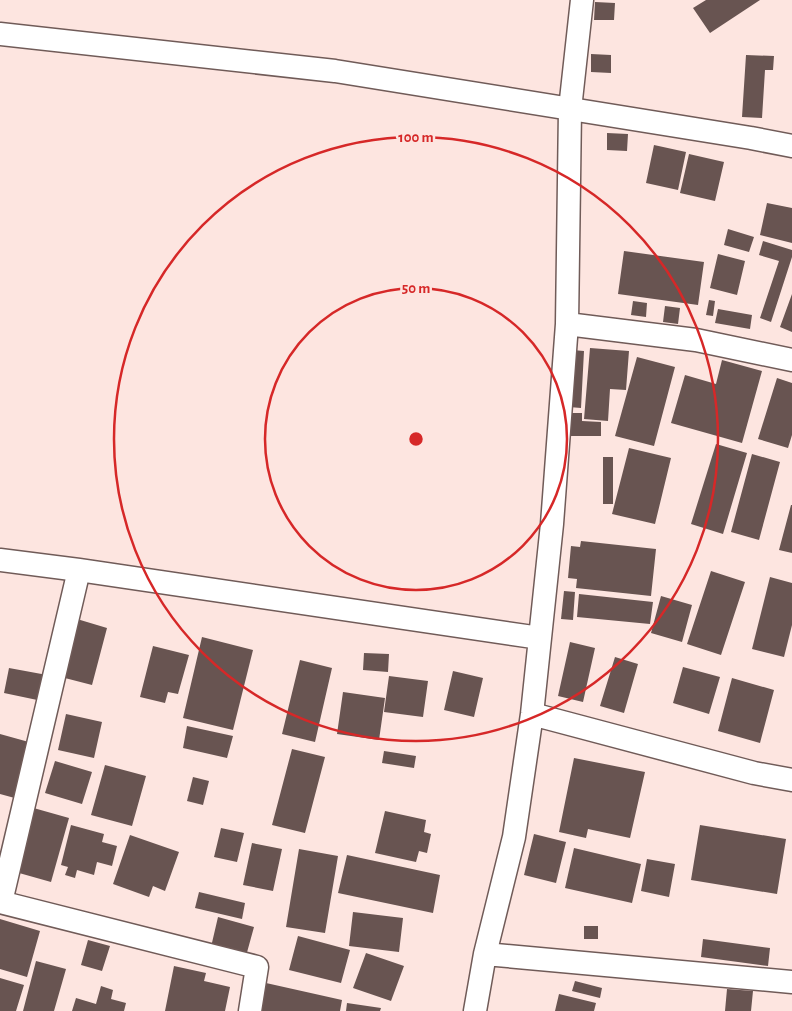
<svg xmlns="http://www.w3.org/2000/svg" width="792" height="1011" viewBox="0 0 792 1011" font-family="'Alegreya Sans',sans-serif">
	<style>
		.building { fill: #685451 }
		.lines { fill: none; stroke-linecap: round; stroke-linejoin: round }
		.minor-casing { stroke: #705b58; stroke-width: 25 }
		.minor { stroke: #fff; stroke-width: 22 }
		.ring { fill: none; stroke: #d62828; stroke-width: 2.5 }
		.centre { fill: #d62828; stroke: #fde5e0; stroke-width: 2.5 }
		.ring-label { font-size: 15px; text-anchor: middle; font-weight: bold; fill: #d62828; stroke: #fde5e0; stroke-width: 5; stroke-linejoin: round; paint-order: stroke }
	</style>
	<rect width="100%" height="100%" fill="#fde5e0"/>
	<path class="building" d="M706,0H760L710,33L693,8Z
		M595,2L615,3L614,20H594Z
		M591,54L611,55V73L591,72Z
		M746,55L774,56L773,70H765L762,118L742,117Z
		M607,133L628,134L627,151L607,150Z
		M654,145L686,152L678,190L646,183Z
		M689,154L724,162L715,201L680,193Z
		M767,203L792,208V243L760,235Z
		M728,229L754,237L749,252L724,245Z
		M763,241L792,250V257L771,322L760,318L779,261L759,255Z
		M624,251L704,262L698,305L618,294Z
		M718,254L745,261L737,295L710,288Z
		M792,294V332L780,327Z
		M709,300L715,301L713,316L706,315Z
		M633,301L647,303L646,317L631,315Z
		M665,306L680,308L678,324L663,322Z
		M718,309L752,315L750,329L715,323Z
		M590,348L629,351L626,390L610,389L608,421L584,419Z
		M572,350L584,351L581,408L569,407Z
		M637,357L675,367L654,446L615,436Z
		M722,360L762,371L742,443L671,423L685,375L716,384Z
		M777,378L792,383V435L788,448L758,439Z
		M567,413H582V421L601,422V436H567Z
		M716,444L747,453L723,534L691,524Z
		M629,448L671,458L655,524L612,514Z
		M752,454L780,462L759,540L731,532Z
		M603,457H613V504H603Z
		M791,505H792V553L779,550Z
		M581,541L656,549L651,596L576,588L577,579L568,578L571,546L580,547Z
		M711,571L745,582L721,655L687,644Z
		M770,577L792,583V625L784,657L752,649Z
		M564,591L575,592L573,620L561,619Z
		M579,594L653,602L650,624L577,617Z
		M661,596L692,605L682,642L651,633Z
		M77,619L107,628L92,685L61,677Z
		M202,637L253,650L233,730L183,718Z
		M570,642L595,648L583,702L558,696Z
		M153,646L189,655L178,694L168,692L165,703L140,697Z
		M364,653L389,654L388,672L363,670Z
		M615,657L638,664L624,713L600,706Z
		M300,660L332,668L315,742L282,734Z
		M683,667L720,677L709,714L673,703Z
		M9,668L47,675L42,701L4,693Z
		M453,671L483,678L474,717L444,710Z
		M389,676L428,681L423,717L384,712Z
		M732,678L774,690L760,743L718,731Z
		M343,692L385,698L379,740L337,734Z
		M66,714L102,722L94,758L58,750Z
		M187,726L233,736L227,758L183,748Z
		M0,734L36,744L22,800L0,794Z
		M292,749L325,757L305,833L272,825Z
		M384,751L416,756L414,768L382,763Z
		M574,758L645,772L630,838L588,829L586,838L559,832Z
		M55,761L92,772L82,804L45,793Z
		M105,765L146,776L132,826L91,815Z
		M193,777L209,781L203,805L187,801Z
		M30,807L69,818L51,882L12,871Z
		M385,811L426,820L424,832L431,834L427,853L419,851L416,862L375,853Z
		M71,825L104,834L102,842L117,846L112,866L97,862L94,875L77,870L75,878L65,875L68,867L61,865Z
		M700,825L786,839L777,894L691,880Z
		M221,828L244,833L237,862L214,857Z
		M534,834L566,842L556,883L524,875Z
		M130,835L179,852L165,891L153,886L149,897L113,884Z
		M252,843L282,849L273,891L243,885Z
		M574,848L641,864L632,903L565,888Z
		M299,849L338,856L325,933L286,927Z
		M347,855L440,875L433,913L338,893Z
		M647,859L675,864L669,897L641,891Z
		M199,892L245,903L242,919L195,908Z
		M353,912L403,918L399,952L349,946Z
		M218,917L254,927L246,956L211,947Z
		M0,919L40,931L27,977L0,969Z
		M584,926H598V939H584Z
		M298,936L350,950L341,983L289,970Z
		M703,939L770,948L768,966L701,957Z
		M88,940L110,946L102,971L81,965Z
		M366,953L404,966L391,1001L353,988Z
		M36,961L66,969L54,1011H23Z
		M174,966L206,973L204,981L230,987L225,1011H165Z
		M0,978L24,985L16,1011H0Z
		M575,981L602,988L600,998L572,991Z
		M266,983L342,1000L340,1011H261Z
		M101,986L113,990L111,999L126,1003L124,1011H72L76,998L96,1004Z
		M727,989L753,991L751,1011H725Z
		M559,994L596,1003L594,1011H555Z
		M347,1003L381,1008L380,1011H346Z"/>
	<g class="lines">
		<defs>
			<path id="minor" d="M0,34L335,71L751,138L792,146
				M567,324L696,340L792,360
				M0,560L79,570L540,638
				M532,714L754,773L792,780
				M0,902L257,967L250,1011
				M1,902L79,570
				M485,954L792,982
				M475,1011L485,954L514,837L532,714L552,524L567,324L570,109L582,0"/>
		</defs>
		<use href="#minor" class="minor-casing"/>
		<use href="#minor" class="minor"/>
	</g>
	<g class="ring">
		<circle cx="416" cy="439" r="151"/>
		<circle cx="416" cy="439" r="302"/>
	</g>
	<circle cx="416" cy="439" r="8" class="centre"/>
	<g class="ring-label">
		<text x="416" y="142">100 m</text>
		<text x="416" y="293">50 m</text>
	</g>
</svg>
